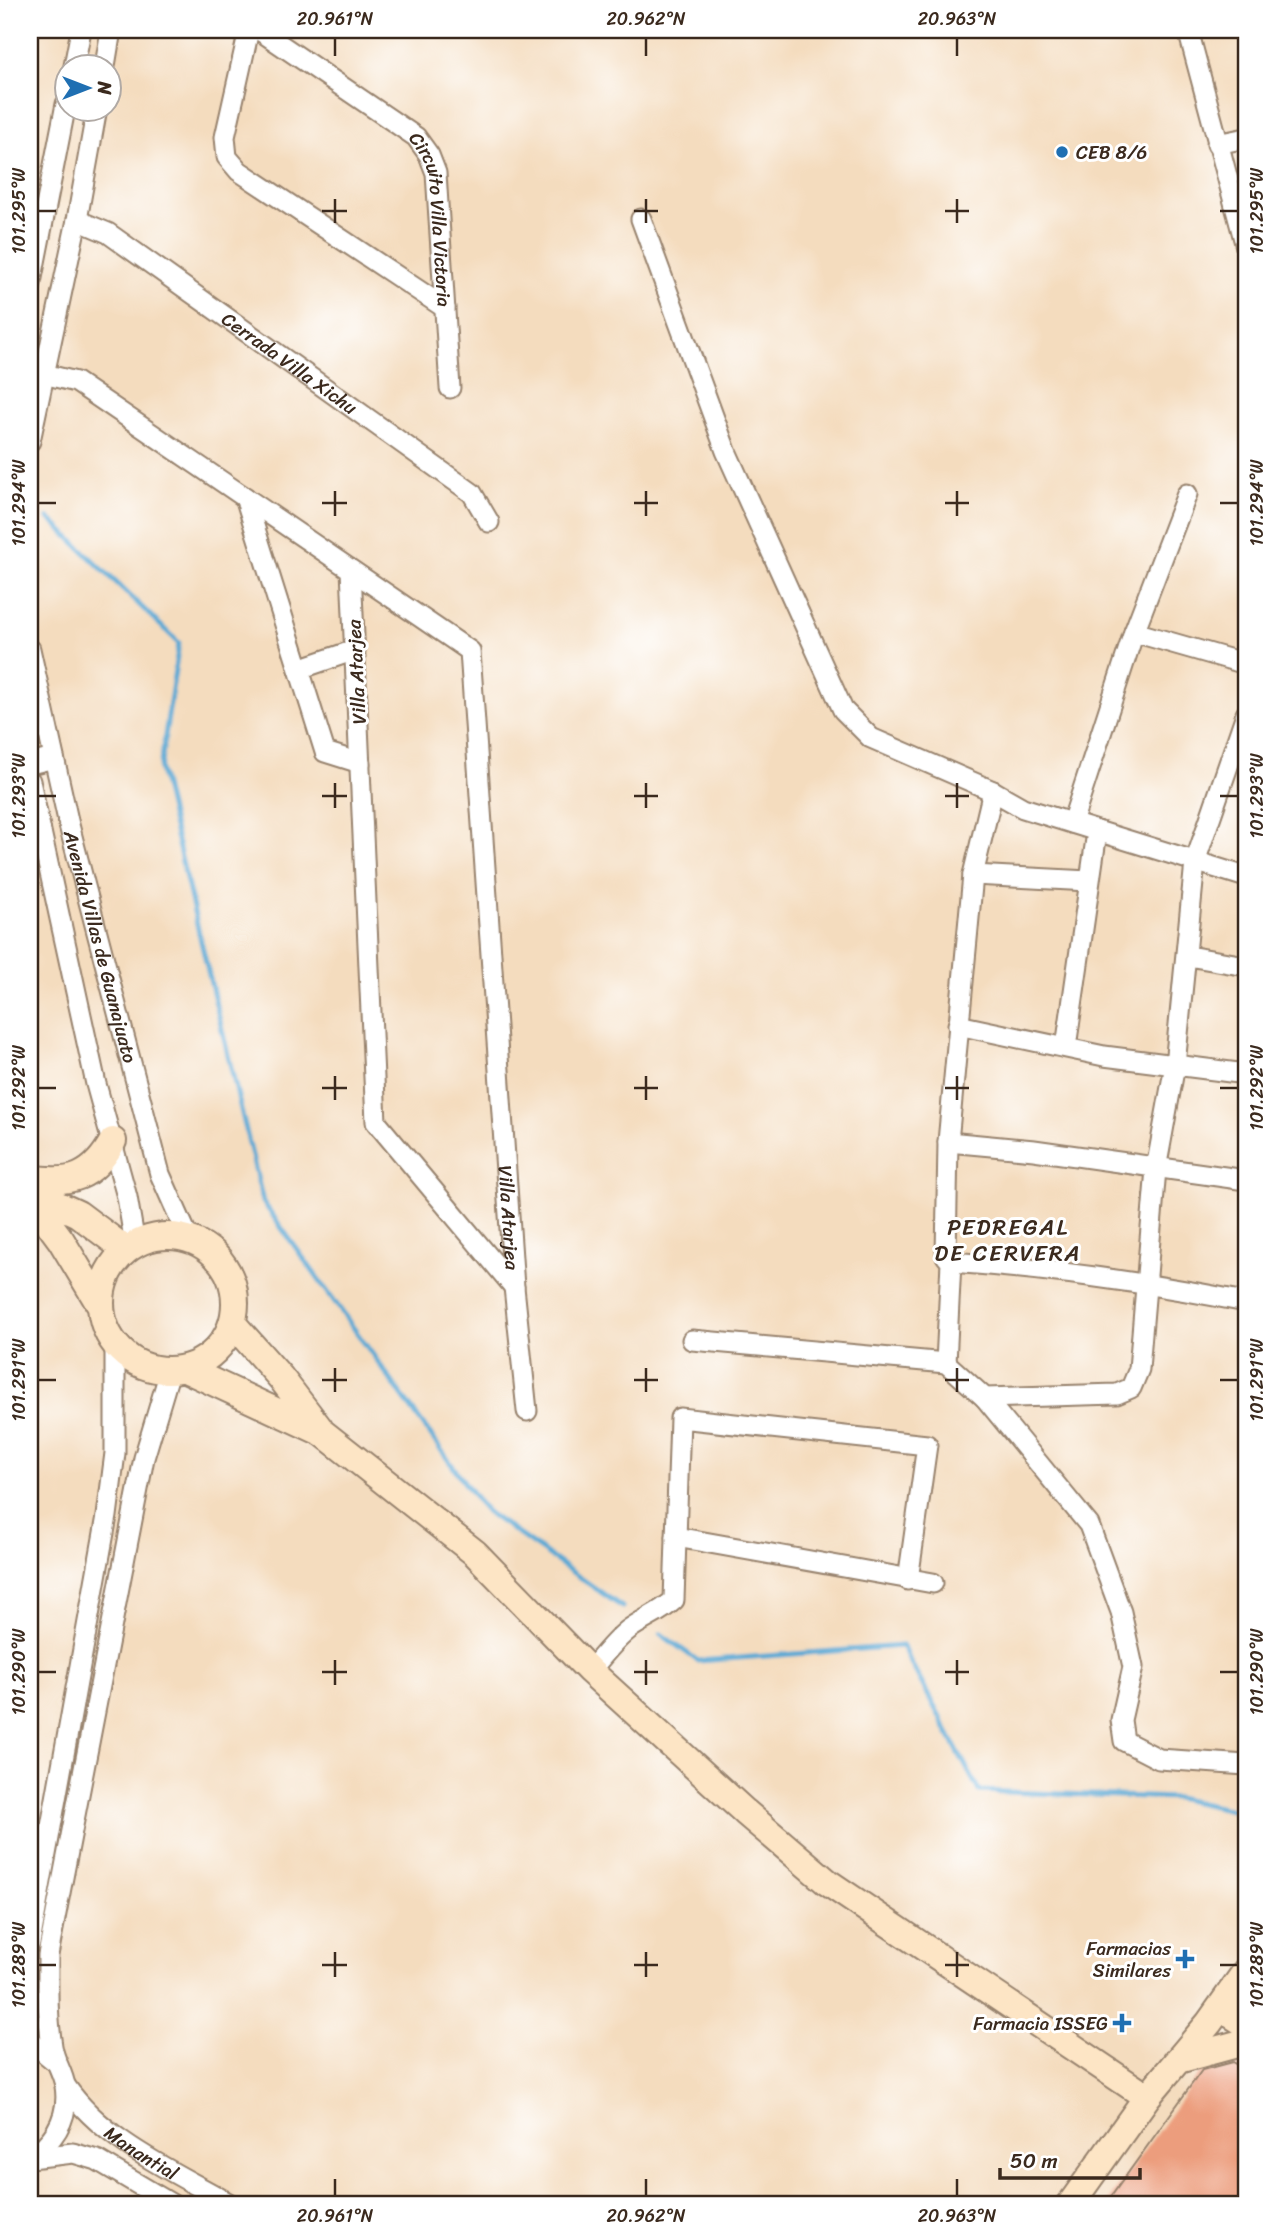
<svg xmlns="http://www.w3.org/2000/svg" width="1276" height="2235" viewBox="0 0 1276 2235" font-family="Sriracha,sans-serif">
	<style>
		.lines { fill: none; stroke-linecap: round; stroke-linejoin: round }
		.stream { stroke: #5ba9d4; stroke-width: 5 }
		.building { fill: #ec9d7d }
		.street-casing { stroke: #98836e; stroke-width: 23 }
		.secondary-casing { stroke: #98836e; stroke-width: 30 }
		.street { stroke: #fff; stroke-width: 19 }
		.secondary { stroke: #fde5c5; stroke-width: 26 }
		.ticks { fill: none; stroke: #3b2a1e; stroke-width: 2.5 }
		.poi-dot { fill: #1f6fb2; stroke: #fff; stroke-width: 2.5 }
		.labels { text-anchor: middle; stroke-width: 6; stroke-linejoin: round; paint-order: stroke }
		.poi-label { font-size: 19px; fill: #3b2a1e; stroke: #fff; text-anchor: end }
		.street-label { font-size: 19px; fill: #3b2a1e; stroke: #fff }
		.quarter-label { font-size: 23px; letter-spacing: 2px; fill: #3b2a1e; stroke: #fff }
		.neatline { fill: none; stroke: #3b2a1e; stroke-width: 2.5 }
		.ticks-label { font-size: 18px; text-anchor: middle; fill: #3b2a1e }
	</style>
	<rect width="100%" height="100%" fill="#fff"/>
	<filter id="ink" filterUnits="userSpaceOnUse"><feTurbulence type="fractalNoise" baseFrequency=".0143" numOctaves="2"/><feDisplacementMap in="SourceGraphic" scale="14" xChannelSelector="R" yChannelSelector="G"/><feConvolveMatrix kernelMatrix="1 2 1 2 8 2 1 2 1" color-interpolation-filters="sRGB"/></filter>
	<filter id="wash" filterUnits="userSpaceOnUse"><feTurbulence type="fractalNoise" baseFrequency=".00686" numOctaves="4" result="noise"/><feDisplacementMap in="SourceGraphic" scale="28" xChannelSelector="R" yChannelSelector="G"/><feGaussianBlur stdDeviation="1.57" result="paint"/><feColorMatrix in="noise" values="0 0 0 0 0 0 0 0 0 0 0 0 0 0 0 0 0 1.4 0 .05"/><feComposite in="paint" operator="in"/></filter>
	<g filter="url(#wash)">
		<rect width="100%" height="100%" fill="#f4dcbe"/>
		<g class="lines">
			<path class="stream" d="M49,518L179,643L160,769L263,1202L485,1511L622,1607
				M661,1634L698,1661L902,1646L979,1791L1176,1798L1246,1813"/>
		</g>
		<g id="blocks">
			<path class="building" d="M1232,2062L1246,2070V2205H1105L1202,2070Z"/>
		</g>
	</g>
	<g filter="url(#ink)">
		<use href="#blocks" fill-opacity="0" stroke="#98836e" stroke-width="2"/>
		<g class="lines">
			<defs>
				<g id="street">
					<path d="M249,30L225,137L227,157L239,171L445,308"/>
					<path id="s1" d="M259,30L416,137L429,155L436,173L450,388"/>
					<path d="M1188,30L1246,247"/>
					<path d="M74,66L81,30"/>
					<path d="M105,66L111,30"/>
					<path d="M1217,144L1246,138"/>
					<path d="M641,219L726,451L843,710L871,738L993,791L1023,808L1246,877"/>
					<path id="s2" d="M77,220L108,233L472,493L489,522"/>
					<path d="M30,288L66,104"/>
					<path id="s3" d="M44,374L76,382L470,651L514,1287L376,1122L351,570"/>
					<path d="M30,441L77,220L97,108"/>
					<path d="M245,497L325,752L360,763"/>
					<path d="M1134,632L1187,494"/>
					<path id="s4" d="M30,649L69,825L160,1174L189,1239"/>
					<path d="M299,669L355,650"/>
					<path d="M30,764L54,758"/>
					<path d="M30,781L96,1084L127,1197L135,1244"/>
					<path d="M1072,823L1134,632L1246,664"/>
					<path d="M973,875L1089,881"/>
					<path d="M1188,956L1246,966"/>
					<path d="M958,1025L1104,1056L1246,1074"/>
					<path d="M1066,1047L1097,832"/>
					<path d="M948,1142L1034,1150L1246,1180"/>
					<path d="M951,1262C1051,1269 1148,1283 1246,1302"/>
					<path d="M514,1287L527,1411"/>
					<path d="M692,1340L946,1363L985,1398L1117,1394L1131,1388L1139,1369L1156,1169L1175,1065L1195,862L1246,714"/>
					<path d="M946,1363L951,1262L946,1256L948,1142L973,875L993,791"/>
					<path d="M985,1398L1089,1525L1121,1612L1133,1667L1121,1720L1124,1741L1159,1759L1246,1765"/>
					<path d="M676,1537L933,1583"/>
					<path d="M590,1671C602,1657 613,1642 628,1630C643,1619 660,1613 674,1600L680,1418L927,1445L908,1580"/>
					<path d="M30,1943L107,1516L115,1453V1345"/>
					<path d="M30,2041L53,2060"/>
					<path id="s5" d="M65,2085C104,2142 173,2171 232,2205"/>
					<path d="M30,2158C54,2141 70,2118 65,2086C63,2072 54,2061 52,2046C47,2015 48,1986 48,1955L144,1458L170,1371"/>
					<path d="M31,2158L73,2153L97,2160L173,2205"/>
				</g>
				<path id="secondary" d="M30,1178C70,1185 93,1178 113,1141
					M30,1192L78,1214L126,1250
					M30,1198L61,1240L100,1305
					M101 1303a67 67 0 1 1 134 0a67 67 0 1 1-134 0Z
					M233,1324L281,1378L320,1429
					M185,1369L323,1433L475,1553L590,1671L745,1812L827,1882L1147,2097
					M1221,2008L1246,2024
					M1178,2060L1241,2043
					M1070,2205L1147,2097L1209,2023L1246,1971"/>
			</defs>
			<use href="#street" class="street-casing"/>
			<use href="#secondary" class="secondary-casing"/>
			<use href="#street" class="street"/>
			<use href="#secondary" class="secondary"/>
		</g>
	</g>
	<path class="ticks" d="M335,38V56M646,38V56M957,38V56M335,199V223M646,199V223M957,199V223M38,211H56M322,211H347M634,211H658M945,211H969M1220,211H1238M335,491V516M646,491V516M957,491V516M38,503H56M322,503H347M634,503H658M945,503H969M1220,503H1238M335,783V808M646,783V808M957,783V808M38,796H56M322,796H347M634,796H658M945,796H969M1220,796H1238M335,1076V1100M646,1076V1100M957,1076V1100M38,1088H56M322,1088H347M634,1088H658M945,1088H969M1220,1088H1238M335,1368V1392M646,1368V1392M957,1368V1392M38,1380H56M322,1380H347M634,1380H658M945,1380H969M1220,1380H1238M335,1660V1685M646,1660V1685M957,1660V1685M38,1672H56M322,1672H347M634,1672H658M945,1672H969M1220,1672H1238M335,1952V1977M646,1952V1977M957,1952V1977M38,1965H56M322,1965H347M634,1965H658M945,1965H969M1220,1965H1238M335,2179V2196M646,2179V2196M957,2179V2196"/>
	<g class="poi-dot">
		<circle cx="1062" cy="152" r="7"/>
		<path d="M1181.5 1948.5h7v7h7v7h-7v7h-7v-7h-7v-7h7z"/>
		<path d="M1118.5 2012.5h7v7h7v7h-7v7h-7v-7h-7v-7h7z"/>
	</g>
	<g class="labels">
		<g class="poi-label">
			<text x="1076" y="159" text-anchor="start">CEB 8/6</text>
			<text x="1171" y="1955">Farmacias<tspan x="1171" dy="22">Similares</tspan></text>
			<text x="1108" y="2030">Farmacia ISSEG</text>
		</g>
		<g class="street-label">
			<text dy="7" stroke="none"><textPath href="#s1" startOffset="276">Circuito Villa Victoria</textPath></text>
			<text dy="7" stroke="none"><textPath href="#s2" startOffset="257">Cerrada Villa Xichu</textPath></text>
			<text transform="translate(356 672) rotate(-93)" y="7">Villa Atarjea</text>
			<text dy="7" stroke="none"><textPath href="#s4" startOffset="306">Avenida Villas de Guanajuato</textPath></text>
			<text dy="7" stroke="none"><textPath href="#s3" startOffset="1078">Villa Atarjea</textPath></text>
			<text dy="7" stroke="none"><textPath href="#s5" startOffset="103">Manantial</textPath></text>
		</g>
		<g class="quarter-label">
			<text x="1008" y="1235">PEDREGAL<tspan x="1008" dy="26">DE CERVERA</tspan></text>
		</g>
	</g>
	<rect width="1276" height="2235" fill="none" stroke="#fff" stroke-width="77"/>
	<g transform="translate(88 88) rotate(90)"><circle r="33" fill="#ffffff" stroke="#b1aaa5" stroke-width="2"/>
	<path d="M0-5L12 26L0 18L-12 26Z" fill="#1f6fb2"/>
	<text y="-10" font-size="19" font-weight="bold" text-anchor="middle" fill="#3b2a1e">N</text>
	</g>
	<path d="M1000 2168v10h140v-10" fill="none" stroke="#3b2a1e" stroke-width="3.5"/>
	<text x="1010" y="2168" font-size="21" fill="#3b2a1e" stroke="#ffffff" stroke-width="5" paint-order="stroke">50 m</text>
	<rect x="38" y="38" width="1200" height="2158" class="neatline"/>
	<g class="ticks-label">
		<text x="335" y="25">20.961°N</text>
		<text x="646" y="25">20.962°N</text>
		<text x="957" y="25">20.963°N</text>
		<text transform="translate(19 211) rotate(-90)" y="6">101.295°W</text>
		<text transform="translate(1257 211) rotate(-90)" y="6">101.295°W</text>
		<text transform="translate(19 503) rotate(-90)" y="6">101.294°W</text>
		<text transform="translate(1257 503) rotate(-90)" y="6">101.294°W</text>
		<text transform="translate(19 796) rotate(-90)" y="6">101.293°W</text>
		<text transform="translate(1257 796) rotate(-90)" y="6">101.293°W</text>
		<text transform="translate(1257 1088) rotate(-90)" y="6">101.292°W</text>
		<text transform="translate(19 1088) rotate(-90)" y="6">101.292°W</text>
		<text transform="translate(1257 1380) rotate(-90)" y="6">101.291°W</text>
		<text transform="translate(19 1380) rotate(-90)" y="6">101.291°W</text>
		<text transform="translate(1257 1672) rotate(-90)" y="6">101.290°W</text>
		<text transform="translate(19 1672) rotate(-90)" y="6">101.290°W</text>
		<text transform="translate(1257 1965) rotate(-90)" y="6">101.289°W</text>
		<text transform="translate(19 1965) rotate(-90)" y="6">101.289°W</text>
		<text x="335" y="2222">20.961°N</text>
		<text x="646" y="2222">20.962°N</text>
		<text x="957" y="2222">20.963°N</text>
	</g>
</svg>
